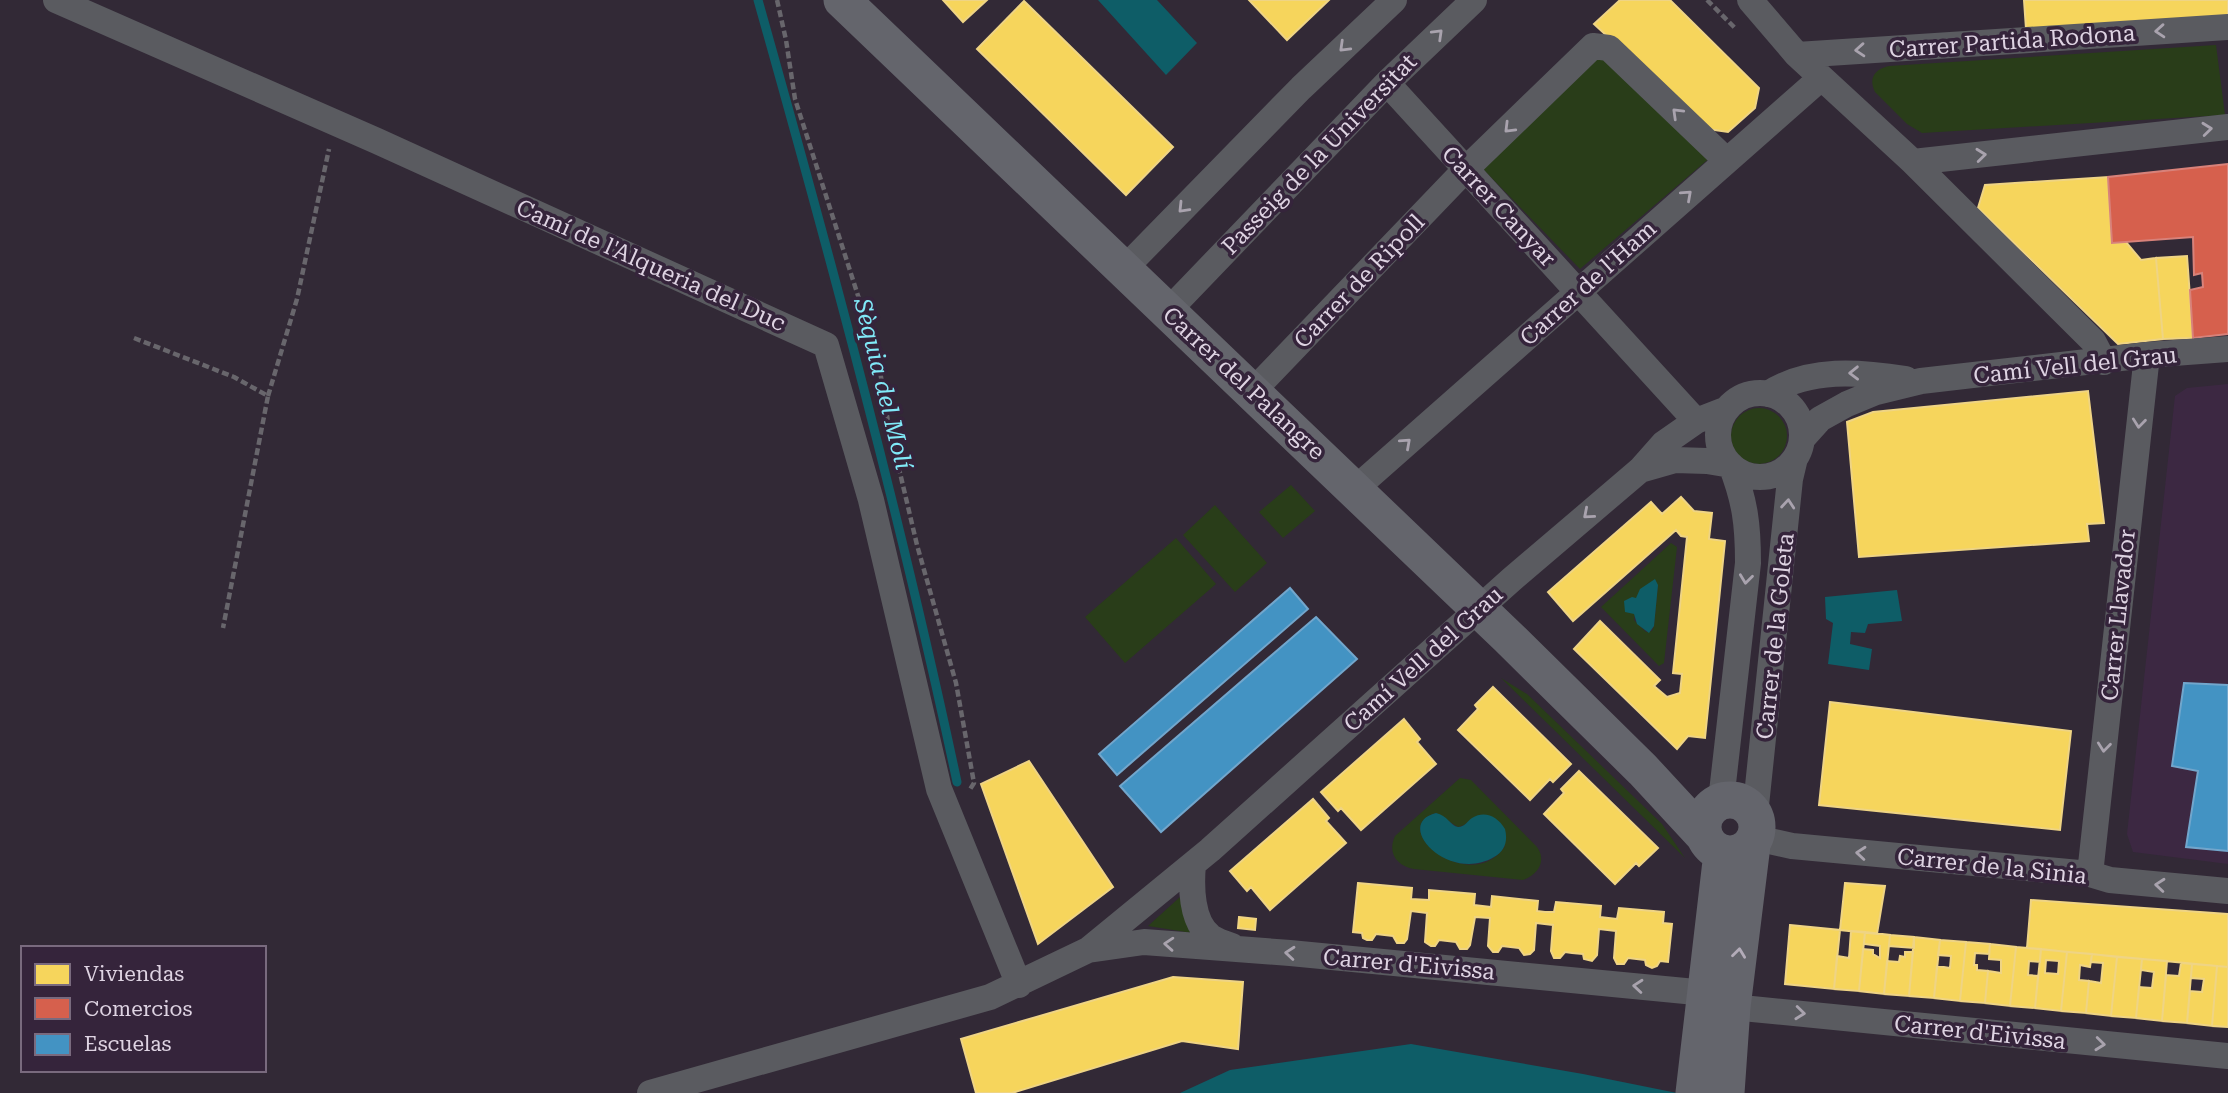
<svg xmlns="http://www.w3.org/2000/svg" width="2228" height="1093" viewBox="0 0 2228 1093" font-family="'Roboto Serif',serif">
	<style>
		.built { fill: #3c2842 }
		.green { fill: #293d19; fill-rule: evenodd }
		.water { fill: #0e5d67 }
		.homes { fill: #f6d55c; stroke: #efd484; stroke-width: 2; fill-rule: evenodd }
		.shops { fill: #d6604d; stroke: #d8827a; stroke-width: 2 }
		.schools { fill: #4393c3; stroke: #72a6cc; stroke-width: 2 }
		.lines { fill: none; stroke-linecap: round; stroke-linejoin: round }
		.stream { stroke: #0e5d67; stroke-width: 9 }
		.path { stroke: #68666c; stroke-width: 4.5; stroke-dasharray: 7 3.5; stroke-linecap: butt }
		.street { stroke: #5a5b60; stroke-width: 26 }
		.secondary { stroke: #64656c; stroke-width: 37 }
		.oneway { stroke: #a9a3ae }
		.oneway2 { stroke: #b3acb9 }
		.labels { text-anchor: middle; stroke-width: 7; stroke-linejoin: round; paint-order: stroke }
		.street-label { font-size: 23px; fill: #ded3e2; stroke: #35243b }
		.water-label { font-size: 24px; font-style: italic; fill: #80e9f8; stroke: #35243b }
	</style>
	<rect width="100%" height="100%" fill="#322936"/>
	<path class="built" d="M2228,384V864L2133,852L2127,834L2175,396L2187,388Z"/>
	<path class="green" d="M2216,45L2225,115L1922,133L1907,124L1875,92C1868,78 1875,69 1889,66Z
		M1609,56L1712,156L1580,269L1482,168L1592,60Z
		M1731 436a28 28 0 1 1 56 0a28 28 0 1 1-56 0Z
		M1291,485L1315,511L1283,538L1259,512Z
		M1215,505L1267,563L1235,592L1183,535Z
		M1176,538L1216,584L1125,663L1085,617Z
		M1671,543L1677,547L1664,663L1659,666L1601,607ZM1658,585L1654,626L1652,631L1646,632L1634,620L1637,598Z
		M1501,678L1527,694L1662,824L1685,858Z
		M1460,778L1471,780L1537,847C1547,861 1538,875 1523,880L1414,869C1397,866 1387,853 1395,836ZM1436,813L1458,827L1464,825L1474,817L1505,846C1471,898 1385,827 1436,813Z
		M1180,897L1182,898L1192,933L1148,926Z"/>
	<path class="water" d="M1098,0H1157L1197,43L1166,75Z
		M1655,579L1658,585L1654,626L1649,633L1637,624L1634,614L1625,612L1624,601L1632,597L1636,598L1640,589Z
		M1897,590L1902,621L1868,624L1865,633L1851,632L1850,644L1872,649L1869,670L1828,664L1833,623L1826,619L1825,597Z
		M1436,813C1447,815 1451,826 1458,827C1465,827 1467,821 1472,818C1485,810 1498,817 1505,829C1508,841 1505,851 1494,857C1449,884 1392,824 1436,813Z
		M1411,1044L1583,1074L1677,1093H1180L1230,1070Z"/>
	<path class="homes" d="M943,0H987L963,22Z
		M1249,0H1329L1287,40Z
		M1620,0H1670L1759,88L1755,108L1728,132L1708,129L1594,24Z
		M2024,0H2228V16L2026,29Z
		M1024,1L1173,147L1126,195L977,49Z
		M2108,177L2112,243L2126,242L2141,260L2156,258L2163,339L2118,344L1978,208L1985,185Z
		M2187,256L2193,338L2163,339L2156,258Z
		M2088,391L2104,523L2087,524L2089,541L1859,557L1847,422L1873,412Z
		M1681,497L1694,511L1712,513L1709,539L1725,541L1705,738L1688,736L1677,749L1574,649L1600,621L1660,680L1654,686L1667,697L1680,693L1682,674L1673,673L1687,537L1681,536L1676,530L1573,621L1548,592L1651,502L1662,514Z
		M1493,687L1571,764L1553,782L1550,779L1530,800L1458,730L1478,709L1475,705Z
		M1830,702L2071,731L2060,830L1819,805Z
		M1404,719L1420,739L1417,742L1436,764L1361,830L1341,808L1338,811L1321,792Z
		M1029,761L1113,887L1038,944L981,784Z
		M1579,771L1658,848L1639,866L1636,863L1615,884L1544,814L1564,793L1561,789Z
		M1313,799L1329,818L1326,821L1346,843L1270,910L1251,887L1247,891L1230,871Z
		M1358,883L1412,888L1411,899L1429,900V890L1475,894L1474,905L1491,907L1492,896L1538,901L1537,911L1545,912H1554L1556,902L1601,906L1600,917L1617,919L1619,908L1664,912L1663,923L1672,924L1668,962L1660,961L1657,966L1652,968L1646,965L1645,960L1628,958L1624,964H1617L1614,958L1616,931L1599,929L1597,955L1592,961L1584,959L1583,954L1572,953L1565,952L1560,958H1554L1551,951L1553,925L1536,923L1534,950L1530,954L1524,955L1519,948L1502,946L1498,952H1493L1488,946L1490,918L1475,917L1470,945L1467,949H1460L1456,942L1439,940L1435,946H1431L1425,942L1427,913L1411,911L1407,939L1404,943H1397L1393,936L1376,934L1372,940H1367L1363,938L1362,933L1353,932Z
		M1845,883L1885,886L1877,934L1840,930Z
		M2031,900L2228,914V967L2027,948Z
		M1239,917L1256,919L1255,930L1238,928Z
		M1790,925L1840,930L1834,989L1785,984Z
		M1851,931L1865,932L1859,991L1834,989L1837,956L1849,958Z
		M1865,932L1890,935L1884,994L1859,991L1863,949L1873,950V954L1880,958V946L1864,944Z
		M1890,935L1914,937V948L1889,946Z
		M1914,937L1940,940L1934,998L1909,996Z
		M1940,940L1966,942L1960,1001L1934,998L1937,966L1950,968L1951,956L1938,955Z
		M1966,942L1990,944L1989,954L1975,953L1974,965H1977V970L1988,971L1985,1003L1960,1001Z
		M1990,944L2016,947L2010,1006L1985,1003L1988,971L2001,973V960L1989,959Z
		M2016,947L2041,949L2040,962L2029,961L2028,975L2038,976L2035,1008L2010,1006Z
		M2041,949L2067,952L2061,1011L2035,1008ZM2046,960L2059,961L2058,974L2045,973Z
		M1905,952H1913L1909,996L1884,994L1887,961L1899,962L1900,956L1905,957Z
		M2067,952L2092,954L2090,967L2080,965L2079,980L2089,981L2086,1013L2061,1011Z
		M2092,954L2117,957L2111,1016L2086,1013L2089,981L2101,983L2103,963L2091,962Z
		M2117,957L2142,959L2136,1018L2111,1016Z
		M2142,959L2167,961L2162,1021L2136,1018L2139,987L2152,988L2154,972L2141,970Z
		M2181,963L2192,964L2187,1023L2162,1021L2166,975L2179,976Z
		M2192,964L2217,966L2212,1026L2187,1023L2190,991L2202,992L2204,979L2191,978Z
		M2217,966L2228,967V1027L2212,1026Z
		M1173,977L1243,982L1238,1049L1182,1041L1012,1093H976L961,1039Z"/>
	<path class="shops" d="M2228,164V334L2193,338L2190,290L2203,287L2202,273L2194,275L2193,237L2112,243L2108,177Z"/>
	<path class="schools" d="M1290,588L1308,609L1117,775L1099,754Z
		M1316,617L1357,659L1161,832L1120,786Z
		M2184,683L2228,685V851L2186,847L2198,771L2172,766Z"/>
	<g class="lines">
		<path class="stream" d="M758,0C831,259 901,518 957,782"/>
		<path class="path" d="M777,0L786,40L795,99L878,358L888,422L917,545L956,683L974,783L969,791
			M1707,0L1736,29
			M134,338L234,377L268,396L223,628
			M268,396L297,299L329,149"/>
		<path class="street" d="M56,0L377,141L826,345L871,500L939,789L1019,985
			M1750,0L1797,55L1913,162L2093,341L2104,362
			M1797,55L2228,27
			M1387,83L1696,421
			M1913,162L2228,127
			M1124,269L1301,88L1394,0
			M1168,311L1387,83L1474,0
			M1252,392L1465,170L1593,46L1609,48L1726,160
			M1718 435a42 42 0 1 1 84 0a42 42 0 1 1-84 0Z
			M1768,394C1809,367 1860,372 1906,379
			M1802,439L1820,419L1847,404L1876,392L1921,381L2147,355L2228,349
			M1640,470L1675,460L1707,461L1731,465
			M1355,489L1821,78
			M1721,801L1748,563C1748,524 1745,501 1731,465
			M1755,815L1790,479L1795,458
			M1756,838L1792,846L2090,874L2110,880L2228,891
			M1193,864C1191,886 1191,922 1211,937C1217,941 1226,944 1232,946
			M2090,874L2147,355
			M1088,950L1144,942L1290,953L1706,993
			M1732,1007L2228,1056
			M650,1093L990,997L1088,950L1210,850L1511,580L1640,470L1663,444L1696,421L1727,409"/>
		<path class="secondary" d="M842,0L1508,637L1643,770L1705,837
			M1703 827a27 27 0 1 1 54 0a27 27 0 1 1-54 0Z
			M1694,1093L1722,853
			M1726,1093L1732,1007L1752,845"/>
	</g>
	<defs><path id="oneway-chevron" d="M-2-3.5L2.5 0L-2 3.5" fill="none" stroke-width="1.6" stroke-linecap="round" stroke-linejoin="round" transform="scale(1.75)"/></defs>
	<g class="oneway">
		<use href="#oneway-chevron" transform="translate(2160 31) rotate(176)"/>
		<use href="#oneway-chevron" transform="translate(1438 34) rotate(-44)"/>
		<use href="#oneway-chevron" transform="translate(1344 47) rotate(136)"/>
		<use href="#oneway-chevron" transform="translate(1860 50) rotate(176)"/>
		<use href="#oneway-chevron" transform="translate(1677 113) rotate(-136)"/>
		<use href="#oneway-chevron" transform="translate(1509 128) rotate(135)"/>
		<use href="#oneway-chevron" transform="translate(2207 129) rotate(-6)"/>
		<use href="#oneway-chevron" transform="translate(1981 155) rotate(-6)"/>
		<use href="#oneway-chevron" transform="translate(1687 195) rotate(-42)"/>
		<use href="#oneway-chevron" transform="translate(1183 208) rotate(134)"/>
		<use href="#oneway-chevron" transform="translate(1854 373) rotate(179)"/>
		<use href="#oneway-chevron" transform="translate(2139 423) rotate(96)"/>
		<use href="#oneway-chevron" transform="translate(1406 443) rotate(-42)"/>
		<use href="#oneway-chevron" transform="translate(1788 504) rotate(-85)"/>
		<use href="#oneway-chevron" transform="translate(1588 514) rotate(139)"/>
		<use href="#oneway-chevron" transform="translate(1746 579) rotate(97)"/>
		<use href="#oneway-chevron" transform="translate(2104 747) rotate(96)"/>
		<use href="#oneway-chevron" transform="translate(1861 853) rotate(-175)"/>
		<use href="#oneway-chevron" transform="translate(2160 885) rotate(-175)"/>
		<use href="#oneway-chevron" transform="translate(1169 944) rotate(-176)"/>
		<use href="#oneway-chevron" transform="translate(1290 953) rotate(-175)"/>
		<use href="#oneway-chevron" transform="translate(1638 986) rotate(-175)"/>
		<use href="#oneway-chevron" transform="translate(1800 1013) rotate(6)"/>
		<use href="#oneway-chevron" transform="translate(2100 1044) rotate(6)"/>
	</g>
	<use class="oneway2" href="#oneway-chevron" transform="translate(1739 953) rotate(-83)"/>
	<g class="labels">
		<g class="street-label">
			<text transform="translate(2012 41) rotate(-4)" y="8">Carrer Partida Rodona</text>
			<text transform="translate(1319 154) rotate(-46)" y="8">Passeig de la Universitat</text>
			<text transform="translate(1499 206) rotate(47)" y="8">Carrer Canyar</text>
			<text transform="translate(651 265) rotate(24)" y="8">Camí de l'Alqueria del Duc</text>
			<text transform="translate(1359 281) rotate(-46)" y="8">Carrer de Ripoll</text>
			<text transform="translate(1588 283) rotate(-42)" y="8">Carrer de l'Ham</text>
			<text transform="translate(2075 365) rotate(-6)" y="8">Camí Vell del Grau</text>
			<text transform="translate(1244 383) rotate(43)" y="8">Carrer del Palangre</text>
			<text transform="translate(2118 615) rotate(-84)" y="8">Carrer Llavador</text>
			<text transform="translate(1775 636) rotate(-84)" y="8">Carrer de la Goleta</text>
			<text transform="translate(1423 659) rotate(-42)" y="8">Camí Vell del Grau</text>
			<text transform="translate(1992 866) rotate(6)" y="8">Carrer de la Sinia</text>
			<text transform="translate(1409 964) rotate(5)" y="8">Carrer d'Eivissa</text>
			<text transform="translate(1980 1032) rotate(6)" y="8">Carrer d'Eivissa</text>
		</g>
		<g class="water-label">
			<text transform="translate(883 384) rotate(76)" y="8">Sèquia del Molí</text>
		</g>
	</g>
	<rect x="21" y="946" width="245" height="126" fill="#35243b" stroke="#796a7e" stroke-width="2"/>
	<rect x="35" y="964" width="35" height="21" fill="#f6d55c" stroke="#796a7e" stroke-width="2"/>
	<text x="84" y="981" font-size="21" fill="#ded3e2">Viviendas</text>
	<rect x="35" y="998" width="35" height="21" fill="#d6604d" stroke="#796a7e" stroke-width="2"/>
	<text x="84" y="1016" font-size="21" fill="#ded3e2">Comercios</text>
	<rect x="35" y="1034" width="35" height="21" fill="#4393c3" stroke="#796a7e" stroke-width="2"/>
	<text x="84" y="1051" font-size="21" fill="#ded3e2">Escuelas</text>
</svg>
